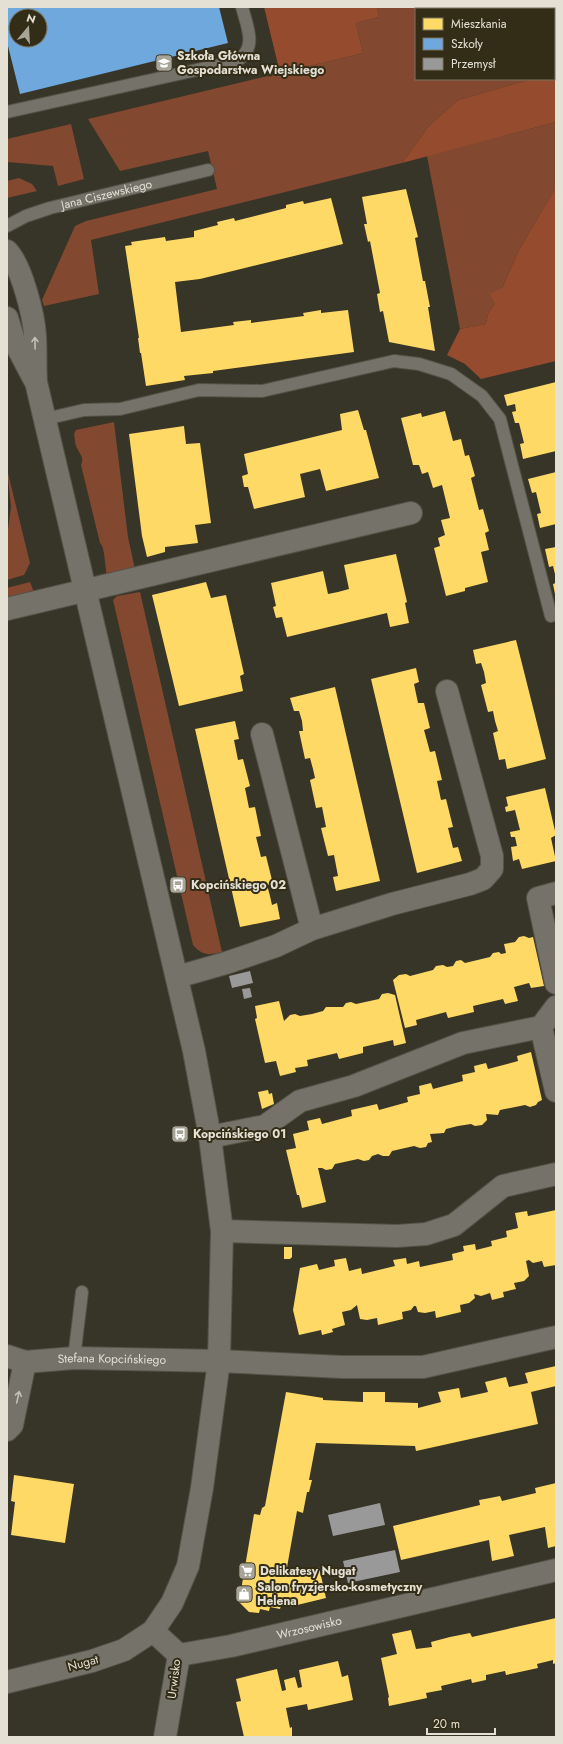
<svg xmlns="http://www.w3.org/2000/svg" width="563" height="1744" viewBox="0 0 563 1744" font-family="Jost,sans-serif">
	<style>
		.green { fill: #834830 }
		.forest { fill: #954c2e }
		.homes { fill: #ffd966 }
		.schools { fill: #6fa8dc; fill-rule: evenodd }
		.industry { fill: #999 }
		.lines { fill: none; stroke-linecap: round; stroke-linejoin: round }
		.lane-casing { stroke: #555248; stroke-width: 14 }
		.street-casing { stroke: #555248; stroke-width: 24 }
		.lane { stroke: #747269; stroke-width: 12 }
		.street { stroke: #747269; stroke-width: 22 }
		.oneway { stroke: #c2bfb4 }
		.labels { text-anchor: middle; stroke-width: 4; stroke-linejoin: round; paint-order: stroke }
		.poi-label { font-size: 12px; font-weight: bold; fill: #e4e0d4; stroke: #332d18; text-anchor: start }
		.street-label { font-size: 12px; fill: #e4e0d4; stroke: #332d18 }
	</style>
	<rect width="100%" height="100%" fill="#373428"/>
	<path class="green" d="M377,7H554L547,9H416V79H532L458,100L428,127L402,163L91,240L99,294L44,306L42,300L75,226L86,221L217,189L208,151L120,171L88,119L363,53L356,23L379,17Z
		M556,122V187L519,250L495,303L488,314L486,324L460,329L427,156Z
		M71,124L84,179L58,186L53,166L7,162V139Z
		M19,178L32,184L37,191L7,198V181Z
		M114,422L128,537L135,569L107,576C105,567 105,547 100,543L81,465C84,458 81,456 78,450C75,446 75,439 74,434L76,430Z
		M7,469L30,563L24,575L7,580V537L11,507Z
		M30,582L34,592L7,598V588Z
		M140,592L222,952C210,955 202,956 193,945L113,600L117,596Z"/>
	<path class="forest" d="M264,7H377L379,17L356,23L363,53L280,73Z
		M546,7H556V122L402,163L428,127L458,100L532,79H554V9H546Z
		M556,187V361L481,379L465,364L447,355L460,329L486,324L488,314L495,303L490,294L502,288L519,250Z"/>
	<path class="homes" d="M406,189L418,237L415,238L423,281H425L430,307H428L435,351L389,342L383,311L380,312L377,294L380,293L370,241L368,242L364,224H367L362,197Z
		M331,198L343,244L200,279L175,282L181,332L234,325L233,322L251,320V323L304,316L303,313L321,310V313L348,310L354,352L213,371V373L184,376L185,380L146,386L141,353H140L138,338H139L125,246L132,245L131,242L165,237L166,241L194,237V231L218,225L217,222L234,218L235,221L286,208V205L303,201L304,204Z
		M556,382V451L523,459L520,444L524,443L519,423H515L512,412L516,411L515,404L507,406L504,395Z
		M358,410L364,430H366L379,478L326,491L320,469L300,474L305,497L254,509L248,487H244L242,476L248,474L244,454L342,430L340,414Z
		M445,411L453,441L461,439L465,456L469,455L475,476L471,478L479,510L483,509L489,531L485,533L489,550L481,552L488,582L465,588V591L446,596L434,548L440,546L438,538L445,535L441,520L450,518L442,485L433,488L428,472L422,474L419,465H413L401,418L421,413L422,417Z
		M184,426L186,444L200,443L211,523L195,525L198,543L165,547V552L147,557L142,536L129,434Z
		M556,472V524L540,528L537,514L541,513L536,492L532,493L528,479Z
		M556,547V574H555L553,566L549,567L545,549Z
		M396,554L407,602L405,603L409,623L390,627L387,613L287,637L282,617L276,618L273,607L276,606L271,583L323,571L328,594L338,592L349,589L344,565Z
		M206,582L211,598L226,595L244,674L240,676L243,691L179,706L152,595Z
		M556,583V593L555,594L553,584Z
		M516,640L546,759L507,769L505,759L499,760L493,733L498,731L495,721L493,711L488,712L481,685L486,683L484,672L481,663L476,664L473,650Z
		M416,668L419,682L414,684L418,703H424L430,728L424,730L430,752L435,751L442,780L437,781L441,800L446,799L453,827L448,828L453,848L458,847L462,861L417,873L371,679Z
		M335,687L380,881L336,891L333,877L338,876L334,855L328,856L321,828L326,827L322,807L316,808L310,780L315,778L313,769L310,758L305,759L299,731H303L302,721L299,711H294L290,698Z
		M235,721L239,739L234,740L238,760L243,759L250,786L245,788L249,808L255,807L261,836L256,837L261,857L266,856L273,884L267,885L270,896L272,905L277,903L280,919L240,927L195,729Z
		M545,788L556,835L551,838L556,861L522,869L519,859L513,861L511,847L517,846L515,837H511L510,832L520,830L515,810L506,812L505,807L508,806L506,797Z
		M524,936L529,938L533,937L544,986L531,988L529,983L514,987L518,1001L505,1004L503,999L473,1006L474,1012L448,1018L446,1012L416,1020L417,1025L405,1028L393,980L399,975L406,974L410,976L433,970L436,966L443,965L447,967L453,966L456,961L461,960L465,963L490,957L493,953L499,952L501,954L506,953L504,944L515,942L519,937Z
		M388,993L395,995L406,1043L394,1046L393,1040L363,1047V1053L339,1059L337,1053L307,1060L308,1066L295,1068L296,1072L280,1076L276,1061L265,1063L255,1019L257,1018L255,1006L279,1001L284,1021L290,1015L295,1014L300,1016L312,1014L323,1011L326,1007H343L346,1003L351,1002L356,1004L379,999L382,994Z
		M531,1052L542,1100L538,1102L536,1105L530,1107L525,1105L500,1110L498,1115L486,1114L487,1120L482,1125L475,1126L471,1124L458,1126L446,1129L444,1133L430,1134L432,1142L428,1143L426,1147L420,1148L414,1146L392,1151L389,1156H383L378,1154L372,1156L369,1160L364,1161L358,1159L335,1164L332,1169L326,1170L322,1168H318L326,1202L302,1208L299,1195H297L286,1150L296,1148L293,1134L309,1130L307,1121L320,1118L322,1124L352,1116L351,1110L377,1104L379,1110L408,1102L407,1097L420,1094L419,1086L431,1083L433,1089L463,1081L462,1075L475,1072L474,1066L486,1063L488,1069L518,1061L517,1056Z
		M268,1090L269,1094L272,1093L274,1104L262,1109L258,1092Z
		M556,1210V1265L544,1267L542,1261L533,1263L529,1260L526,1261L529,1276L524,1281L514,1283L516,1289L503,1292L504,1297L492,1300L490,1293L481,1296L474,1294L475,1298L469,1303L460,1305L461,1312L436,1318L435,1311L425,1313L418,1312L416,1306H414L411,1310L402,1312L403,1319L378,1325L377,1318L367,1320L360,1319L357,1305L351,1310L342,1312L345,1325L332,1329L333,1332L322,1335L321,1330L299,1335L293,1310L300,1268L317,1264L319,1270L335,1266L334,1260L346,1258L349,1271L361,1268L362,1274L395,1266L393,1260L406,1258L407,1264L419,1261L420,1267L453,1260L452,1254L464,1251L463,1246L475,1244L476,1250L492,1246L491,1241L507,1237L506,1231L518,1228L515,1213L527,1211L528,1216Z
		M284,1247H292V1257L290,1259H284Z
		M556,1366V1386L531,1392L538,1424L416,1451L415,1446L316,1443L309,1480H312L309,1492H307L303,1513L297,1511L286,1573L294,1575V1573L319,1567L326,1598L289,1607L281,1605L280,1609L270,1607L269,1611L260,1609L259,1613L249,1612L239,1602L254,1514L260,1515L262,1508L265,1506L286,1392L323,1398V1400L363,1402V1392H385V1402L418,1403V1408L441,1402L438,1392L459,1388L461,1398L488,1392L485,1382L506,1377L509,1387L528,1383L525,1373Z
		M14,1475L74,1484L65,1543L11,1535L15,1502L11,1501Z
		M556,1483V1546L548,1548L545,1527L509,1535L514,1556L492,1561L489,1540L401,1560L393,1526L480,1505L479,1500L490,1498L500,1496L502,1501L536,1493L535,1488Z
		M556,1618V1663L553,1664V1660L537,1664L538,1668L506,1675L505,1671L486,1675V1680L472,1683L471,1679L441,1686L442,1690L426,1693L427,1698L389,1706L388,1698L389,1697L381,1658L397,1654L392,1634L411,1630L416,1649L432,1647L431,1642L450,1637L470,1633L472,1637Z
		M338,1661L342,1677L348,1675L353,1700L308,1710L307,1704L286,1708L290,1728L292,1727V1737H244L236,1702L241,1701L236,1679L277,1669L282,1691L286,1690L284,1680L295,1677L298,1688L302,1687L299,1670Z"/>
	<path class="schools" d="M7,7H219L228,43L20,94L7,42ZM16,16H40V40H16Z"/>
	<path class="industry" d="M250,971L253,983L232,988L229,976Z
		M250,988L252,997L244,999L242,989Z
		M380,1503L385,1525L333,1536L328,1515Z
		M395,1550L400,1572L348,1583L343,1561Z"/>
	<g class="lines">
		<defs>
			<g id="lane">
				<path d="M7,112L237,61C258,47 247,27 242,7"/>
				<path id="s1" d="M7,226L26,216L50,208L208,170"/>
				<path d="M45,419L84,410L120,409L199,390L262,391L394,361L419,364L451,374L482,396L500,419L551,616"/>
				<path d="M74,1358L82,1292"/>
			</g>
			<g id="street">
				<path d="M7,251C21,265 34,315 35,336C36,351 35,367 36,382L194,1051L210,1137L222,1231L219,1361L202,1488L188,1566L172,1603L153,1631L124,1650L92,1661L7,1682"/>
				<path d="M7,318L14,341L34,379"/>
				<path d="M7,609L411,513"/>
				<path d="M262,734L312,929"/>
				<path d="M556,893L538,898L556,983"/>
				<path d="M177,977L226,963L276,946L312,929L392,904L470,884L483,879L492,869V856L447,691"/>
				<path d="M541,1027L556,1091"/>
				<path d="M210,1137L265,1126L300,1101L354,1086L463,1043L541,1027L556,1007"/>
				<path d="M222,1231L397,1236L426,1234L454,1225L503,1186L556,1174"/>
				<path id="s2" d="M7,1356L25,1362L74,1358L219,1361L342,1367H423L556,1337"/>
				<path d="M7,1430L12,1425L25,1362"/>
				<path d="M153,1631L179,1655L165,1737"/>
				<path id="s3" d="M179,1655L231,1646L556,1570"/>
			</g>
		</defs>
		<use href="#lane" class="lane-casing"/>
		<use href="#street" class="street-casing"/>
		<use href="#lane" class="lane"/>
		<use href="#street" class="street"/>
	</g>
	<defs><path id="oneway-shaft" d="M-6 0H5M1.5-3L5.5 0L1.5 3" fill="none" stroke-width="1.6" stroke-linecap="round" stroke-linejoin="round"/></defs>
	<g class="oneway">
		<use href="#oneway-shaft" transform="translate(35 343) rotate(-91)"/>
		<use href="#oneway-shaft" transform="translate(18 1397) rotate(-77)"/>
	</g>
	<defs>
		<symbol id="university-square" viewBox="-11 -11 22 22"><rect x="-9" y="-9" width="18" height="18" rx="4" fill="#a7a498" stroke="#332d18"/><path d="M0-5L7-2L0 1L-7-2ZM-4 1L0 2.5L4 1V4Q0 6-4 4Z" fill="#fff"/></symbol>
		<symbol id="bus-square" viewBox="-11 -11 22 22"><rect x="-9" y="-9" width="18" height="18" rx="4" fill="#a7a498" stroke="#332d18"/><path d="M-5-6H5V4H4V6H2V4H-2V6H-4V4H-5ZM-3.5-4V0h7V-4ZM-3.5 1.2v1.5H-2V1.2ZM2 1.2v1.5H3.5V1.2Z" fill="#fff"/></symbol>
		<symbol id="supermarket-square" viewBox="-11 -11 22 22"><rect x="-9" y="-9" width="18" height="18" rx="4" fill="#a7a498" stroke="#332d18"/><path d="M-6-5.5h2.5l.6 2H6L4.5 2H-2.5L-4.4-4H-6ZM-1.5 3.2a1.3 1.3 0 1 0 .1 0ZM3 3.2a1.3 1.3 0 1 0 .1 0Z" fill="#fff"/></symbol>
		<symbol id="shop-square" viewBox="-11 -11 22 22"><rect x="-9" y="-9" width="18" height="18" rx="4" fill="#a7a498" stroke="#332d18"/><path d="M-5-2.5h2.3a2.7 3.5 0 0 1 5.4 0H5L5.5 6h-11ZM-1.5-2.5h3a1.5 2.3 0 0 0-3 0Z" fill="#fff"/></symbol>
	</defs>
	<g fill-rule="evenodd">
		<use href="#university-square" x="154" y="53" width="20" height="20"/>
		<use href="#bus-square" x="168" y="875" width="20" height="20"/>
		<use href="#bus-square" x="170" y="1124" width="20" height="20"/>
		<use href="#supermarket-square" x="237" y="1561" width="20" height="20"/>
		<use href="#shop-square" x="234" y="1584" width="20" height="20"/>
	</g>
	<g class="labels">
		<g class="poi-label">
			<text x="177" y="60">Szkoła Główna<tspan x="177" dy="14">Gospodarstwa Wiejskiego</tspan></text>
			<text x="191" y="889">Kopcińskiego 02</text>
			<text x="193" y="1138">Kopcińskiego 01</text>
			<text x="260" y="1575">Delikatesy Nugat</text>
			<text x="257" y="1591">Salon fryzjersko-kosmetyczny<tspan x="257" dy="14">Helena</tspan></text>
		</g>
		<g class="street-label">
			<text dy="4" stroke="none"><textPath href="#s1" startOffset="105">Jana Ciszewskiego</textPath></text>
			<text dy="4" stroke="none"><textPath href="#s2" startOffset="106">Stefana Kopcińskiego</textPath></text>
			<text dy="4" stroke="none"><textPath href="#s3" startOffset="133">Wrzosowisko</textPath></text>
			<text transform="translate(83 1663) rotate(-15)" y="4">Nugat</text>
			<text transform="translate(174 1679) rotate(-83)" y="4">Urwisko</text>
		</g>
	</g>
	<rect width="563" height="1744" fill="none" stroke="#e4e0d4" stroke-width="16"/>
	<rect x="415" y="8" width="140" height="72" fill="#332d18" stroke="#7a7563"/>
	<rect x="423" y="18" width="20" height="12" fill="#ffd966" stroke="#7a7563"/>
	<text x="451" y="28" font-size="12" fill="#e4e0d4">Mieszkania</text>
	<rect x="423" y="38" width="20" height="12" fill="#6fa8dc" stroke="#7a7563"/>
	<text x="451" y="48" font-size="12" fill="#e4e0d4">Szkoły</text>
	<rect x="423" y="58" width="20" height="12" fill="#999999" stroke="#7a7563"/>
	<text x="451" y="68" font-size="12" fill="#e4e0d4">Przemysł</text>
	<g transform="translate(28 28) rotate(18)"><circle r="19" fill="#332d18" stroke="#7a7563"/>
	<path d="M0-3L7 15L0 10L-7 15Z" fill="#a7a498"/>
	<text y="-6" font-size="11" font-weight="bold" text-anchor="middle" fill="#e4e0d4">N</text>
	</g>
	<path d="M427 1728v6h68v-6" fill="none" stroke="#e4e0d4" stroke-width="2"/>
	<text x="433" y="1728" font-size="12" fill="#e4e0d4" stroke="#332d18" stroke-width="3" paint-order="stroke">20 m</text>
</svg>
